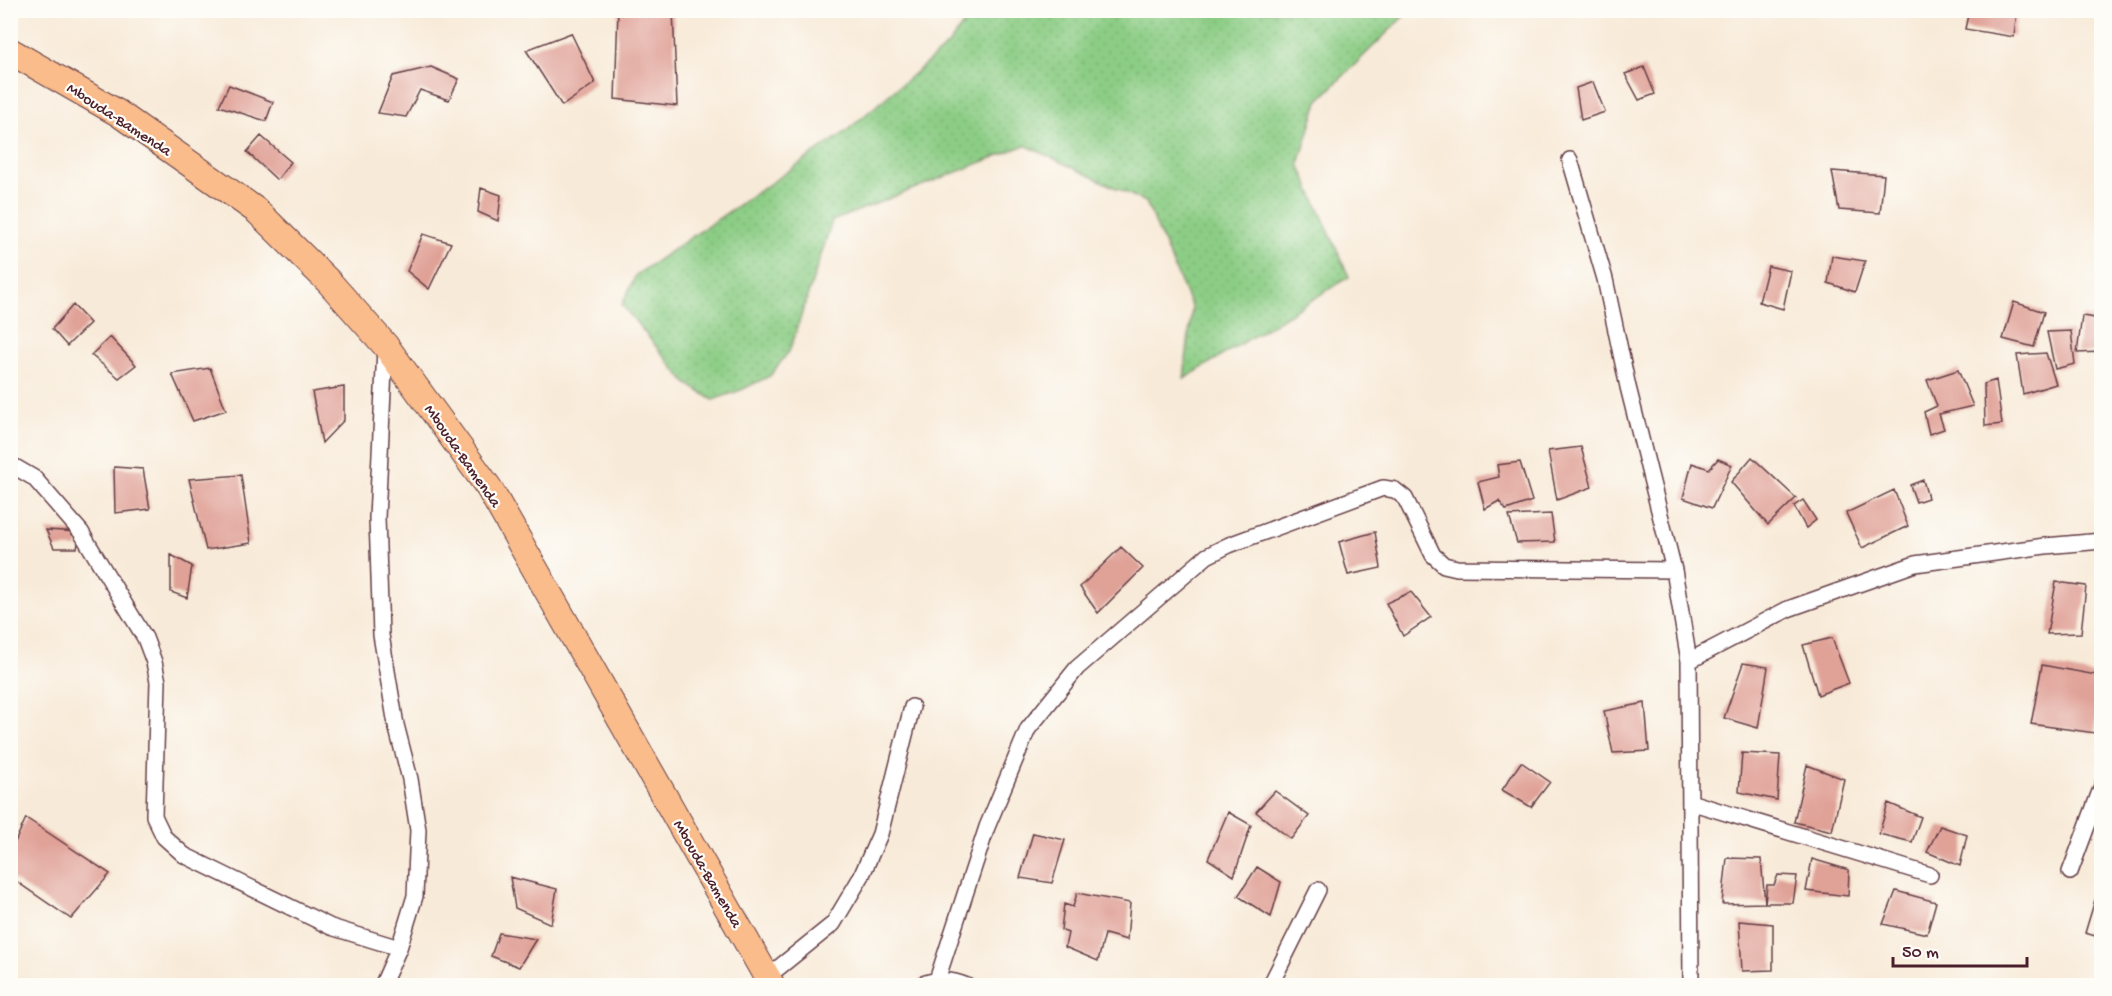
<svg xmlns="http://www.w3.org/2000/svg" width="2112" height="996" viewBox="0 0 2112 996" font-family="'Gochi Hand',sans-serif">
	<style>
		.grass { fill: url(#grass-dots); stroke: #6b7658; stroke-width: 1.5 }
		.building { fill: #e0a197 }
		.lines { fill: none; stroke-linecap: round; stroke-linejoin: round }
		.minor-casing { stroke: #643d45; stroke-width: 18 }
		.trunk-casing { stroke: #643d45; stroke-width: 28 }
		.minor { stroke: #fff; stroke-width: 15 }
		.trunk { stroke: #fabc8b; stroke-width: 26 }
		.labels { text-anchor: middle; stroke-width: 4.5; stroke-linejoin: round; paint-order: stroke }
		.street-label { font-size: 16px; fill: #4a1f2b; stroke: #fdfcf7 }
	</style>
	<defs>
		<pattern id="grass-dots" width="8" height="8" patternUnits="userSpaceOnUse" patternTransform="scale(1.5)"><rect width="8" height="8" fill="#8ccd85"/><path d="M2 2h.1M6 6h.1" fill="none" stroke="#7ab073" stroke-width="1.8" stroke-linecap="round"/></pattern>
	</defs>
	<rect width="100%" height="100%" fill="#fdfcf7"/>
	<filter id="ink" filterUnits="userSpaceOnUse"><feTurbulence type="fractalNoise" baseFrequency=".0167" numOctaves="2"/><feDisplacementMap in="SourceGraphic" scale="12" xChannelSelector="R" yChannelSelector="G"/><feConvolveMatrix kernelMatrix="1 2 1 2 8 2 1 2 1" color-interpolation-filters="sRGB"/></filter>
	<filter id="wash" filterUnits="userSpaceOnUse"><feTurbulence type="fractalNoise" baseFrequency=".008" numOctaves="4" result="noise"/><feDisplacementMap in="SourceGraphic" scale="24" xChannelSelector="R" yChannelSelector="G"/><feGaussianBlur stdDeviation="1.35" result="paint"/><feColorMatrix in="noise" values="0 0 0 0 0 0 0 0 0 0 0 0 0 0 0 0 0 1.4 0 .05"/><feComposite in="paint" operator="in"/></filter>
	<g filter="url(#wash)">
		<rect width="100%" height="100%" fill="#f8ead8"/>
		<path class="grass" d="M973,11H1425L1407,13L1318,101L1299,164L1349,277L1184,379L1192,308L1146,202L1025,145L832,221L790,350L770,376L741,390L713,400L686,383L622,305L636,275L844,133L948,45Z"/>
		<g id="blocks">
			<path class="building" d="M618,10H673L677,106L615,99Z
				M1969,10H2017L2014,37L1965,29Z
				M571,33L595,83L562,106L526,50Z
				M431,67L459,79L449,100L420,90L406,117L378,113L393,76Z
				M1644,67L1655,94L1639,100L1625,74Z
				M1593,82L1605,112L1581,120L1576,88Z
				M229,85L273,102L266,121L219,106Z
				M261,136L291,162L277,180L247,152Z
				M1832,171L1884,175L1880,213L1839,210Z
				M481,188L501,195L498,221L478,212Z
				M423,234L451,243L429,289L407,271Z
				M1832,256L1865,261L1855,292L1828,283Z
				M1768,266L1791,271L1783,309L1759,302Z
				M2014,302L2044,312L2034,347L2003,339Z
				M73,305L90,323L67,346L52,329Z
				M2082,316L2102,319L2101,352L2077,353Z
				M2071,331L2075,364L2055,369L2047,332Z
				M110,337L136,365L119,378L91,355Z
				M2046,353L2056,384L2023,394L2017,355Z
				M210,368L226,410L193,421L172,374Z
				M1958,370L1973,406L1939,414L1944,429L1929,434L1924,412L1937,406L1927,380Z
				M1996,380L2002,424L1985,426L1984,384Z
				M344,387V420L322,443L312,392Z
				M1581,447L1592,487L1557,500L1548,451Z
				M1752,457L1796,498L1768,525L1731,482Z
				M1718,459L1732,465L1712,508L1683,498L1692,463L1709,469Z
				M1520,462L1532,501L1506,510L1499,501L1485,509L1478,482L1499,477L1497,465Z
				M114,467L143,469L150,509L115,513Z
				M241,475L251,543L206,550L189,479Z
				M1923,480L1928,498L1916,502L1910,485Z
				M1894,490L1908,526L1862,548L1846,513Z
				M1803,500L1816,520L1806,528L1794,506Z
				M1551,514L1555,542L1517,543L1509,516Z
				M46,530L81,532L77,548H54Z
				M1375,532L1381,568L1348,575L1339,542Z
				M1121,547L1143,568L1098,613L1080,587Z
				M171,555L192,566L187,598L171,592Z
				M2056,582L2086,586L2081,633L2047,634Z
				M1411,592L1431,617L1403,636L1386,603Z
				M1832,638L1849,683L1818,695L1803,645Z
				M1743,663L1768,667L1758,728L1724,718Z
				M2042,665L2102,676L2095,733L2031,724Z
				M1645,703L1649,751L1613,753L1604,711Z
				M1742,753L1780,755L1777,800L1739,792Z
				M1521,762L1550,782L1531,807L1502,790Z
				M1807,765L1844,779L1832,831L1794,822Z
				M1275,791L1309,816L1291,839L1256,812Z
				M1888,803L1921,817L1912,842L1879,834Z
				M1228,812L1251,825L1234,876L1208,859Z
				M26,818L110,874L71,919L10,877V853Z
				M1940,826L1967,835L1960,866L1927,852Z
				M1033,833L1065,840L1052,883L1020,878Z
				M1727,858L1761,859L1765,903L1722,904Z
				M1812,859L1849,870L1848,896L1806,891Z
				M1257,867L1281,882L1271,917L1238,896Z
				M1778,875L1797,876L1793,903H1765L1767,885H1774Z
				M510,877L557,889L551,924L515,908Z
				M2098,890L2102,891V938L2085,933Z
				M1896,891L1936,902L1927,934L1883,924Z
				M1077,893L1130,903L1127,940L1105,934L1098,961L1065,947L1068,933L1061,930L1064,904L1073,907Z
				M1739,921L1773,924V970L1742,971Z
				M499,933L536,939L519,967L491,956Z"/>
		</g>
	</g>
	<g filter="url(#ink)">
		<use href="#blocks" fill-opacity="0" stroke="#643d45" stroke-width="1.5"/>
		<g class="lines">
			<defs>
				<path id="minor" d="M1570,160L1605,279L1628,387L1674,570L1689,661L1691,986
					M10,464L34,478L81,532L145,638L154,662L158,682L154,816L164,837L184,855L331,927L399,948
					M1689,661L1788,609L1915,564L2045,546L2102,541
					M1690,802L1930,875
					M2070,872L2102,786
					M767,977L833,924L861,877L880,834L912,707
					M937,980L987,827L1028,729L1077,668L1207,556L1229,545L1383,488L1395,490L1405,498L1433,555L1444,565L1457,568L1674,570
					M382,986L399,948L415,896L418,830L410,779L396,725L381,635L377,518L385,348
					M919,986C934,978 952,979 967,986
					M1270,986L1318,890"/>
				<path id="trunk" d="M10,51L118,113L257,211L329,282L385,345L489,488L772,986"/>
			</defs>
			<use href="#minor" class="minor-casing"/>
			<use href="#trunk" class="trunk-casing"/>
			<use href="#minor" class="minor"/>
			<use href="#trunk" class="trunk"/>
		</g>
	</g>
	<g class="labels">
		<g class="street-label">
			<text transform="translate(120 118) rotate(33)" y="6">Mbouda-Bamenda</text>
			<text transform="translate(464 455) rotate(55)" y="6">Mbouda-Bamenda</text>
			<text transform="translate(709 873) rotate(60)" y="6">Mbouda-Bamenda</text>
		</g>
	</g>
	<rect width="2112" height="996" fill="none" stroke="#fdfcf7" stroke-width="36"/>
	<path d="M1893 957v9h134v-9" fill="none" stroke="#4a1f2b" stroke-width="3"/>
	<text x="1902" y="957" font-size="18" fill="#4a1f2b" stroke="#fdfcf7" stroke-width="4.5" paint-order="stroke">50 m</text>
</svg>
